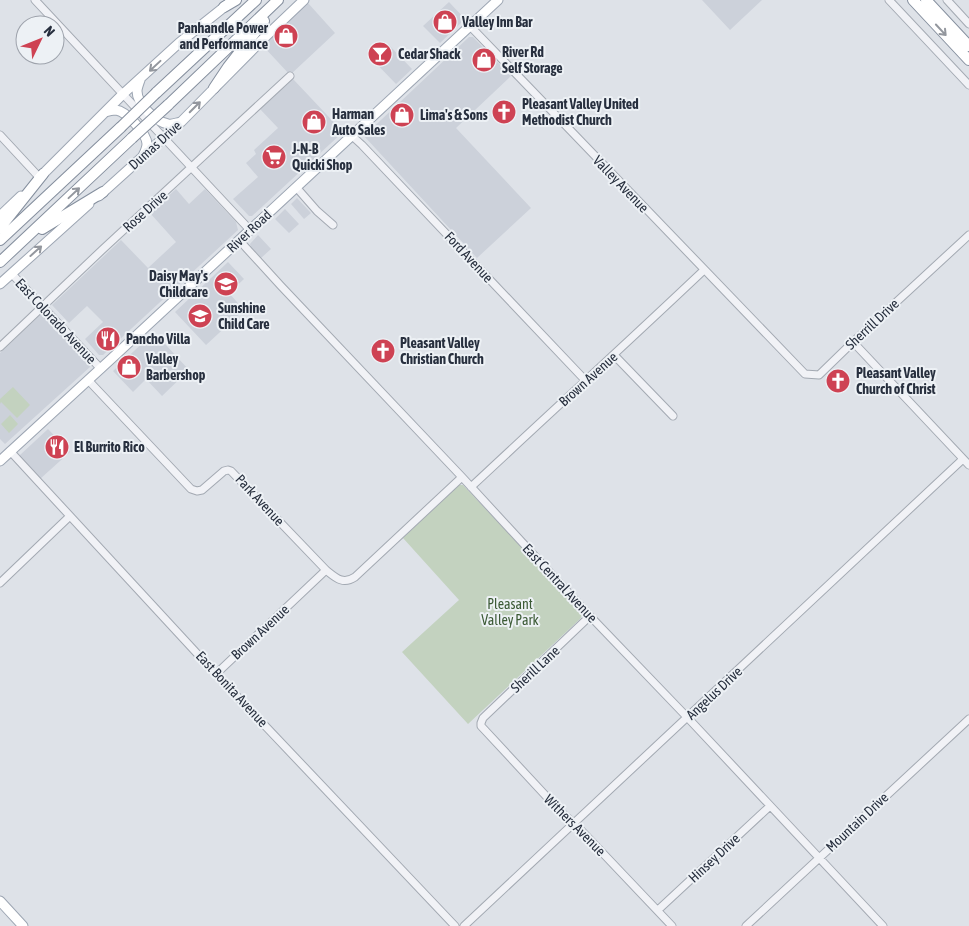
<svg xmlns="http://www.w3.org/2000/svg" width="969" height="926" viewBox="0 0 969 926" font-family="'Asap Condensed',sans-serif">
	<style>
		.built { fill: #ccd1da }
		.green { fill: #c3d2bf }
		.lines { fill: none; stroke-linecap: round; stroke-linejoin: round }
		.minor-casing { stroke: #a3a9b2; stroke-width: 9 }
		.major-casing { stroke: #9da6b3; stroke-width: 11 }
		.highway-casing { stroke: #858f9e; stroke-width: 12 }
		.minor { stroke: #f1f2f6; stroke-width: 7 }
		.major { stroke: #fff; stroke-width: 9 }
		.highway { stroke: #fff; stroke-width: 10 }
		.highway-bridge-casing { stroke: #858f9e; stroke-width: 12; stroke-linecap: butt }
		.highway-bridge { stroke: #fff; stroke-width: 10 }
		.oneway { stroke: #93979e }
		.labels { text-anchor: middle; stroke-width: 4; stroke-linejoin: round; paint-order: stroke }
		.poi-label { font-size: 14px; font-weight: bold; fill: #272f3e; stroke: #edf1f5; text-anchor: start }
		.street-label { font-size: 14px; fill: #272f3e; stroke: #edf1f5 }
		.park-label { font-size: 14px; fill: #3b5a35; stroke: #edf1f5 }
	</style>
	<rect width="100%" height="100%" fill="#dee2e8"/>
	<path class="built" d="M702,0H762L730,30Z
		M449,2L465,19L440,43L423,26Z
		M308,3L335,33L290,75L263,46Z
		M469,37H473L511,76L456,128L531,208L477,258L364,136Z
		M380,43L384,47L388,44L412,69L396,84L367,54Z
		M293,79L343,132L252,216H249L233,199L258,177L246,163L256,154L254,150L278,128L260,109Z
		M176,189L189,204L205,189L236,222L238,230L118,341L103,355H99L85,339L103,322L87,306L69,323L52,305L53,304L121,240L148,268L176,242L150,213Z
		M297,198L311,213L304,219L291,204Z
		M285,209L299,224L289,233L275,219Z
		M258,235L271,249L261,258L251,247L250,244Z
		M228,262L244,279L229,293L244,310L206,345L175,312Z
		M40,315H44L89,364L90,367L5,444L0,439V353Z
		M154,332L189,370L162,396L146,379L133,392L113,371Z
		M48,429L70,452L40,479L20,457V455Z"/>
	<path class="green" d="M13,387L30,405L17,418L1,402L0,404V399Z
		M10,415L18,424L9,433L1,424Z
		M459,485H463L580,609C582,613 583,615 580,619L468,724L402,652L459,600L403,538Z"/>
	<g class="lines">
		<defs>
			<path id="minor" d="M35,0L250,230
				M889,0L969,85
				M947,0L969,24
				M470,26L805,374L819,375L853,342L969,235
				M0,135L39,177
				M351,135L362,145L585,380
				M296,187L317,211L333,225
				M239,240L281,286L462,477L590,616L687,717L883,926
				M12,274L101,369
				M853,342L969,465
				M0,347L102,250L290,76
				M614,355L673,416
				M88,380L191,489L197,491L202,490L224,471L228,470L231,471L326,570C336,578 343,585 355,577L462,477
				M10,451L216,674L455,926
				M471,487C549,414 627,343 704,270
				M0,583L70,516
				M590,616L483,718L481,723V726L559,810L578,827L672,926
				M216,674L326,570
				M658,910L770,806
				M464,926L963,459
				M746,926L969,719"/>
			<path id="major" d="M140,80C139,83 137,88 137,91C137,104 156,122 168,124C172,125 176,123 180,122
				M105,112C108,111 112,110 116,110C126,111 147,134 147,144C147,148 145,152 143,156
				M39,178L123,94L179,43L228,4
				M99,196L181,122L263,39L304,0
				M0,216L21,196
				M0,284L89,204
				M0,461L110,360L498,0
				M0,901L23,926"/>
			<path id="highway" d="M913,0L969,60
				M926,0L969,46
				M224,7L236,0
				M214,88L228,67L264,21
				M156,93L256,0
				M168,105L278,0
				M0,228L43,174
				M42,229L103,192
				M0,240L121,127
				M0,262L132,138"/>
		</defs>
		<use href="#minor" class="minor-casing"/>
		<use href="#major" class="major-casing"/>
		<use href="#highway" class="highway-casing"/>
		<use href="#minor" class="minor"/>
		<use href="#major" class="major"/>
		<use href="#highway" class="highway"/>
		<defs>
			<path id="highway-bridge" d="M121,127L156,93
				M132,138L168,105"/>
		</defs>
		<use href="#highway-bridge" class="highway-bridge-casing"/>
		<use href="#highway-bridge" class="highway-bridge"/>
	</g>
	<defs><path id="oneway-shaft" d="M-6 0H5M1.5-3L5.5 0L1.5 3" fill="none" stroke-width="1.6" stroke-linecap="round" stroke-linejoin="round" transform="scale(1.25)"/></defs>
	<g class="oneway">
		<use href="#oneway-shaft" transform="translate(941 30) rotate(47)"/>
		<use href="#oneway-shaft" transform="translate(155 66) rotate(137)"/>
		<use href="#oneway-shaft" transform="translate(195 107) rotate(-45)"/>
		<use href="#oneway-shaft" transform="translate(74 193) rotate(-43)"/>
		<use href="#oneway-shaft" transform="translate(36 251) rotate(-42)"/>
	</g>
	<defs>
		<symbol id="shop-disc" viewBox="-11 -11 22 22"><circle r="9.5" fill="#ce4253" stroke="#edf1f5"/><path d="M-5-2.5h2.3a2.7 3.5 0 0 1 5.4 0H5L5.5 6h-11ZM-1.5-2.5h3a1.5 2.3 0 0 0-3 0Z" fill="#fff"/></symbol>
		<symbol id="bar-disc" viewBox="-11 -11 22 22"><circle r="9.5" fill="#ce4253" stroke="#edf1f5"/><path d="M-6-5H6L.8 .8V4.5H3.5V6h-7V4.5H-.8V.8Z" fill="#fff"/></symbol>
		<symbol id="church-disc" viewBox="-11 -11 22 22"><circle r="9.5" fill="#ce4253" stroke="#edf1f5"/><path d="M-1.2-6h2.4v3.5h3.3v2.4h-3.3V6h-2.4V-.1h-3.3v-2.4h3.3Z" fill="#fff"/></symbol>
		<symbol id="supermarket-disc" viewBox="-11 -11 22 22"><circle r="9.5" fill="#ce4253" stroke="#edf1f5"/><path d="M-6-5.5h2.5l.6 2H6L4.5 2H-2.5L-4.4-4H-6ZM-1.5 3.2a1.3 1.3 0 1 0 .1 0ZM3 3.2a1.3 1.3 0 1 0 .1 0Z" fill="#fff"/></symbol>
		<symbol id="school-disc" viewBox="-11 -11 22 22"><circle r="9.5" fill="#ce4253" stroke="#edf1f5"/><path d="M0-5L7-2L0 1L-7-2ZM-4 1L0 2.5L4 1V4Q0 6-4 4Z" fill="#fff"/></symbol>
		<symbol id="restaurant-disc" viewBox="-11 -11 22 22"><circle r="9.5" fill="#ce4253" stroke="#edf1f5"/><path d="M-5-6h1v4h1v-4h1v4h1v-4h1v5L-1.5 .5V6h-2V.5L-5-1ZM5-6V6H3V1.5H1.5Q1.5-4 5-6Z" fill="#fff"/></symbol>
	</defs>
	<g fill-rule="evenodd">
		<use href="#shop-disc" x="431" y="8" width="28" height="28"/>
		<use href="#shop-disc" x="272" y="22" width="28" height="28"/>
		<use href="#bar-disc" x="366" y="40" width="28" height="28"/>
		<use href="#shop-disc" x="470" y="46" width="28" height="28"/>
		<use href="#church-disc" x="490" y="98" width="28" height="28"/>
		<use href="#shop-disc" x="388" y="101" width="28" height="28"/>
		<use href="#shop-disc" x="300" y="108" width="28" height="28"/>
		<use href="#supermarket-disc" x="260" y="143" width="28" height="28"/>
		<use href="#school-disc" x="212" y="270" width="28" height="28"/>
		<use href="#school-disc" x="186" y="302" width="28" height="28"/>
		<use href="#restaurant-disc" x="94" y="325" width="28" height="28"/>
		<use href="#church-disc" x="369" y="337" width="28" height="28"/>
		<use href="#shop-disc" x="115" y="353" width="28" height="28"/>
		<use href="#church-disc" x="824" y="367" width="28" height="28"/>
		<use href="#restaurant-disc" x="43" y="433" width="28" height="28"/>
	</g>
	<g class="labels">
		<g class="poi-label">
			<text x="462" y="27">Valley Inn Bar</text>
			<text x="268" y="33" text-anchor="end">Panhandle Power<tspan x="268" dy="16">and Performance</tspan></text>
			<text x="502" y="57">River Rd<tspan x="502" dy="16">Self Storage</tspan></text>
			<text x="398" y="59">Cedar Shack</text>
			<text x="522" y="109">Pleasant Valley United<tspan x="522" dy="16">Methodist Church</tspan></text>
			<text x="332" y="119">Harman<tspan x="332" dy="16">Auto Sales</tspan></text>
			<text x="420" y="120">Lima's &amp; Sons</text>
			<text x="292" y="154">J-N-B<tspan x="292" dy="16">Quicki Shop</tspan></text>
			<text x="208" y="281" text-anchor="end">Daisy May's<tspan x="208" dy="16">Childcare</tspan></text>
			<text x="218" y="313">Sunshine<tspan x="218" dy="16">Child Care</tspan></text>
			<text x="126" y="344">Pancho Villa</text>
			<text x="400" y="348">Pleasant Valley<tspan x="400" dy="16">Christian Church</tspan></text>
			<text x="146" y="364">Valley<tspan x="146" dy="16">Barbershop</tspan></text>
			<text x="856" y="378">Pleasant Valley<tspan x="856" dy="16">Church of Christ</tspan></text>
			<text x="74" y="452">El Burrito Rico</text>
		</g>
		<g class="street-label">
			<text transform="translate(155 145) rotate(-42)" y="5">Dumas Drive</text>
			<text transform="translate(621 184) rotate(46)" y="5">Valley Avenue</text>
			<text transform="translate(145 211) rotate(-42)" y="5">Rose Drive</text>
			<text transform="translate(249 231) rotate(-43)" y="5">River Road</text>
			<text transform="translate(469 257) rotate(47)" y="5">Ford Avenue</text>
			<text transform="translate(56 321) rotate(47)" y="5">East Colorado Avenue</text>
			<text transform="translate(872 324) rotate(-43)" y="5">Sherrill Drive</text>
			<text transform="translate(588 379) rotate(-42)" y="5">Brown Avenue</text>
			<text transform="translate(260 500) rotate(47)" y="5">Park Avenue</text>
			<text transform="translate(560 583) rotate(47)" y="5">East Central Avenue</text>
			<text transform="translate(260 632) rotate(-43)" y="5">Brown Avenue</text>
			<text transform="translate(535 669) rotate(-43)" y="5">Sherill Lane</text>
			<text transform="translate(232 689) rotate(47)" y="5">East Bonita Avenue</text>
			<text transform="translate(714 693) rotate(-43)" y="5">Angelus Drive</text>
			<text transform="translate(857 822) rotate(-43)" y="5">Mountain Drive</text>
			<text transform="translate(575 825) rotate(45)" y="5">Withers Avenue</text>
			<text transform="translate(714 858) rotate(-43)" y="5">Hinsey Drive</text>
		</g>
		<g class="park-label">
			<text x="510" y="609">Pleasant<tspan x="510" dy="16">Valley Park</tspan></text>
		</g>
	</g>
	<g transform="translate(40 40) rotate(47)"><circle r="24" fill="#edf1f5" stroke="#9ea3ac"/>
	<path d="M0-4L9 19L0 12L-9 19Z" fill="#ce4253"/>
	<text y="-8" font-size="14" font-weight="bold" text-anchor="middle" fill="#272f3e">N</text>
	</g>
</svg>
